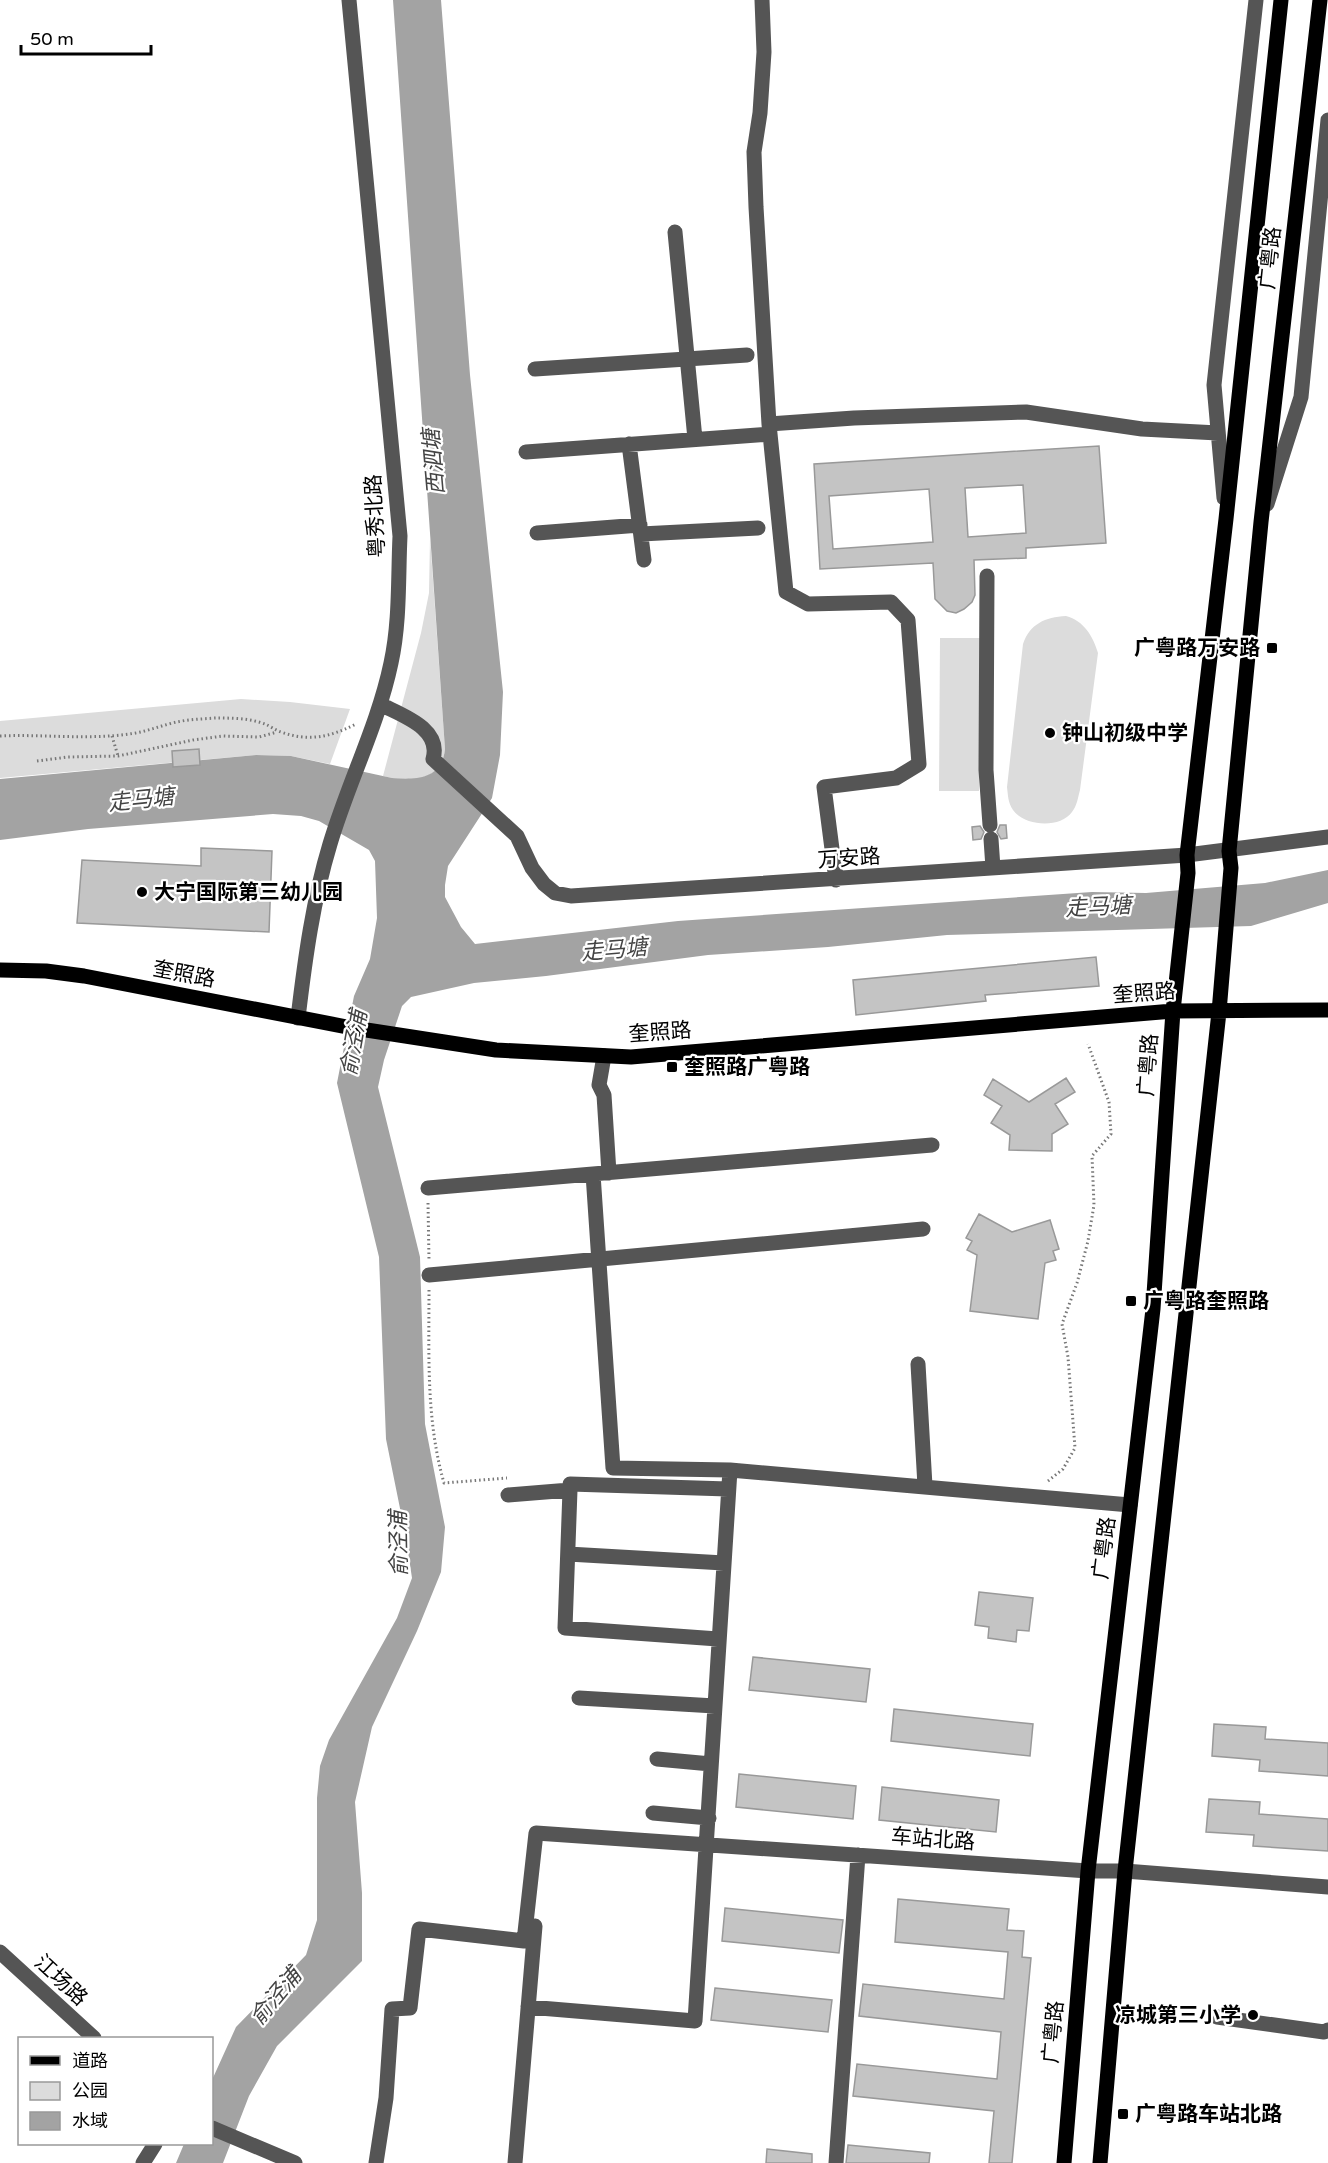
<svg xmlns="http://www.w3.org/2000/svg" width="1328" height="2163" viewBox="0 0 1328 2163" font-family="'Varela Round','Noto Sans SC',sans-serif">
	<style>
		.green { fill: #dcdcdc }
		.water { fill: #a3a3a3 }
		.building { fill: #c4c4c4; stroke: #999; stroke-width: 1.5; fill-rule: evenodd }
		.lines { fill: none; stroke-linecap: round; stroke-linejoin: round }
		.path { stroke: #777; stroke-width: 3; stroke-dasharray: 1.5 3; stroke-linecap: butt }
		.minor { stroke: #555; stroke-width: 15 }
		.major { stroke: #000; stroke-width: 15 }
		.poi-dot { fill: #000; stroke: #fff; stroke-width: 2 }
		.labels { text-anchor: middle; stroke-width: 4.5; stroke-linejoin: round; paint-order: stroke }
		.street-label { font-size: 21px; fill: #000; stroke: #fff }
		.poi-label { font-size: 21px; font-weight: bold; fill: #000; stroke: #fff; text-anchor: start }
		.water-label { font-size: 22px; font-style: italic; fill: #444; stroke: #fff }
	</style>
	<rect width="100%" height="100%" fill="#fff"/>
	<path class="green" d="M430,538L445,749C442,782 409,783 383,776L421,633L429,593Z
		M1066,616C1084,621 1093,636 1098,653L1080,790C1078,797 1077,806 1072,812C1060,829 1024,826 1013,810C1008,803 1008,795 1007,787L1023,644C1030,624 1045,617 1066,616Z
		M940,638H980L979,791H939Z
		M241,699L290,702L350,709L330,764L291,756L256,755L0,778V721Z"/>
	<path class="water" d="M393,0H441L470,375L503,692L500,755L492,798L448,866L445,885V897L461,927L475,944L678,921L1092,892L1146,893L1265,883L1328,870V903L1251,926L947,935L828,947L708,955L546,976L474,983L411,997L402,1006L384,1060L378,1087L420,1257L425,1424L445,1527L441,1572L417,1631L372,1727L355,1802L362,1893V1961L277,2046L249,2096L223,2163H176L184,2144H212V2080L236,2027L306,1955L317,1920V1798L320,1766L329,1740L397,1618L412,1578L406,1538L386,1439L379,1257L337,1083L354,996L370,959L377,918L375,861L369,850L319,821L301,816L273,814L88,829L0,840V779L256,755L291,756L392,778C417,780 442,779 445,749Z"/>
	<path class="building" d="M1099,446L1106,543L1026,548V558L974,560L975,595L972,602L964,609L956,613L947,611L935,599L933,563L820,569L814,464ZM1023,485L1026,533L968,537L965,488ZM929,489L933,542L833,549L829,496Z
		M199,749L200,765L173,767L172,751Z
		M1000,825H1006L1007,838L1001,839L997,832Z
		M980,826L984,832L981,839L973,840L972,827Z
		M201,848L272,851L269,932L77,923L82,860L201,866Z
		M1096,957L1099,986L985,995L986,1001L856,1015L853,980Z
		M1066,1078L1075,1092L1055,1104L1068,1124L1052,1134V1151L1009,1150L1010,1135L991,1123L1002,1106L984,1095L993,1079L1029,1102Z
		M979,1214L1012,1232L1050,1220L1059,1249L1053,1251L1056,1260L1045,1263L1038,1319L970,1311L977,1255L967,1250L972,1241L966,1238Z
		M979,1592L1033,1598L1029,1631L1017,1630L1016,1642L988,1638L989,1627L975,1625Z
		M753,1657L870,1669L866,1702L749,1690Z
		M894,1709L1033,1724L1030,1756L891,1741Z
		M1214,1724L1266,1727L1265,1739L1328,1743V1776L1259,1771L1260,1760L1212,1756Z
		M739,1774L856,1786L853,1819L736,1807Z
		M882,1787L999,1800L996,1832L879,1820Z
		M1209,1799L1260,1802L1259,1814L1328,1819V1851L1253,1846L1254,1835L1206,1832Z
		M898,1899L1009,1909L1007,1930L1024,1931L1022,1957L1031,1958L1012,2163H989L994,2111L853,2096L857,2064L997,2079L1001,2032L859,2016L863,1984L1004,1999L1008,1952L895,1942Z
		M725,1908L843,1920L839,1953L722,1941Z
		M715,1988L832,2000L828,2032L711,2020Z
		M848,2145L930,2153L929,2163H846Z
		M767,2149L812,2154V2163H766Z"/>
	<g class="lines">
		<path class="path" d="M0,736C43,734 86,740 129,734C147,732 164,724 182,721C193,719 204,719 215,718C231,718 249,718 265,724C270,726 275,730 281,732C309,742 330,737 356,724
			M112,736L118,756
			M37,761L68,757L118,756L193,740L223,736L259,737L277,732
			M428,1203L429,1260
			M429,1290C429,1355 426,1420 444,1483L507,1478
			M1048,1481L1063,1469L1075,1448L1068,1357L1062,1324L1077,1283L1088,1241L1094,1205L1092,1156L1111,1134L1109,1102L1088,1044"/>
		<path class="minor" d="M762,0L764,52L760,113L754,152L756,207L769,424L786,592L808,604L891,602L908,620L919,764L896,778L824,787L836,880
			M675,232L695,439
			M535,369L747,355
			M769,424L854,418L1026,412L1142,429L1218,433
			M629,444L644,560
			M526,452L770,434
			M1224,498L1214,385L1256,0
			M1267,504L1301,397L1328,120
			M537,533L640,525
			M641,534L758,528
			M987,576L986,770L990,825
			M380,704C401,715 442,728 433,759L517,836L532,868L544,884L555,893L571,896L1187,855L1328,837
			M991,839L993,868
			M298,1018C305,959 313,900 330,844C348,783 378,725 391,663C400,622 398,578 400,536L349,0
			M604,1056L599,1085L604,1095L609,1173
			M593,1174L613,1468L730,1470L1130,1505
			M428,1188L932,1145
			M429,1275L923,1229
			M918,1364L925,1486
			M508,1495L570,1490
			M568,1554L724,1563
			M718,1639L565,1628L570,1490V1484L728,1489
			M579,1698L715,1706
			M657,1759L711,1764
			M653,1813L709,1818
			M0,1952L94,2038
			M528,2007L695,2021L730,1470
			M1217,2017L1324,2032L1328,2030
			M212,2128L295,2163
			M143,2163L155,2144
			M376,2163L386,2098L392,2009L410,2008L419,1929L524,1941L536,1833L1088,1871H1125L1328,1887
			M515,2163L535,1926
			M836,2163L858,1855"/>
		<path class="major" d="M0,970L46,971L84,976L347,1027L496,1050L631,1057L1173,1011L1328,1010
			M1064,2163L1088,1871L1153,1309L1173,1011L1188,873L1187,855L1226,519L1281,0
			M1100,2163L1125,1871L1219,1012L1231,868L1229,851L1261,522L1320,0"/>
	</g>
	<g class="poi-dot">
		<rect x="1266" y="642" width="12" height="12" rx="3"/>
		<circle cx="1050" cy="733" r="6"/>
		<circle cx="142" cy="892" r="6"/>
		<rect x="666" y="1061" width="12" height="12" rx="3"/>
		<rect x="1125" y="1295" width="12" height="12" rx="3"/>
		<circle cx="1253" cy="2015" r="6"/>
		<rect x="1117" y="2108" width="12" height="12" rx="3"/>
	</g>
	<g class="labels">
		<g class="street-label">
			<text transform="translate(1270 258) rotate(-84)" y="7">广粤路</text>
			<text transform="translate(375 516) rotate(-93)" y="7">粤秀北路</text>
			<text transform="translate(849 858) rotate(-4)" y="7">万安路</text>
			<text transform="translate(184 974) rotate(11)" y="7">奎照路</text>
			<text transform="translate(1144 993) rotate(-4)" y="7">奎照路</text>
			<text transform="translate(660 1032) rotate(-4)" y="7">奎照路</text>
			<text transform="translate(1148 1065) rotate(-86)" y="7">广粤路</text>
			<text transform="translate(1104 1548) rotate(-83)" y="7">广粤路</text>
			<text transform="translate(933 1839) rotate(4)" y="7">车站北路</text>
			<text transform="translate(61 1980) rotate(43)" y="7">江场路</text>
			<text transform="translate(1053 2032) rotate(-85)" y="7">广粤路</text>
		</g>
		<g class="poi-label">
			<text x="1260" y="655" text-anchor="end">广粤路万安路</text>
			<text x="1062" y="740">钟山初级中学</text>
			<text x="154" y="899">大宁国际第三幼儿园</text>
			<text x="684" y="1074">奎照路广粤路</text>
			<text x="1143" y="1308">广粤路奎照路</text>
			<text x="1241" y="2022" text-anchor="end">凉城第三小学</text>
			<text x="1135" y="2121">广粤路车站北路</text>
		</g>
		<g class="water-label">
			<text transform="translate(433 462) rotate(-95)" y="8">西泗塘</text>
			<text transform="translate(141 799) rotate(-6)" y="8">走马塘</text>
			<text transform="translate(1098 906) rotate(-3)" y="8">走马塘</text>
			<text transform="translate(614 949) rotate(-5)" y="8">走马塘</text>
			<text transform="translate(353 1043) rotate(-80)" y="8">俞泾浦</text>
			<text transform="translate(398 1544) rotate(-91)" y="8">俞泾浦</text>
			<text transform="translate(275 1996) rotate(-50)" y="8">俞泾浦</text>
		</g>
	</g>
	<rect x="18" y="2037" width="195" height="108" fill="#ffffff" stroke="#999999" stroke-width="1.5"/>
	<rect x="30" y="2056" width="30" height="9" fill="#000000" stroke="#999999" stroke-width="1.5"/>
	<text x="72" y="2067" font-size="18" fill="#000000">道路</text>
	<rect x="30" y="2082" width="30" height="18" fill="#dcdcdc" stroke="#999999" stroke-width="1.5"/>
	<text x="72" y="2097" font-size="18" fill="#000000">公园</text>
	<rect x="30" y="2112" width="30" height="18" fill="#a3a3a3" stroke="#999999" stroke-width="1.5"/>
	<text x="72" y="2127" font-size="18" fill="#000000">水域</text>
	<path d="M21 45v9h130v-9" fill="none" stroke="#000000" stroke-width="3"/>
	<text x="30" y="45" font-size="18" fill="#000000" stroke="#ffffff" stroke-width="4.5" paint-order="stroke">50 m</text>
</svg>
